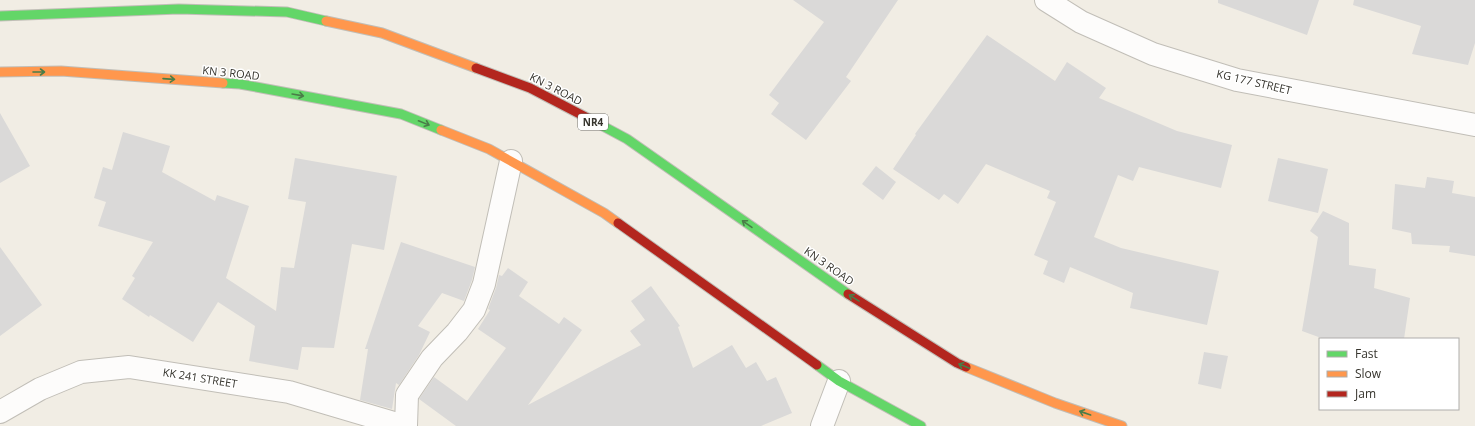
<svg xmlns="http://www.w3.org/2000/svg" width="1475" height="426" viewBox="0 0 1475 426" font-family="'Open Sans',sans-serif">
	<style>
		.building { fill: #dad9d8 }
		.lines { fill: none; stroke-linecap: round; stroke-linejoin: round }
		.street-casing { stroke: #c1beb7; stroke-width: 24 }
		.fast-casing { stroke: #c1beb7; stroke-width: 11 }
		.slow-casing { stroke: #c1beb7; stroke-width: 11 }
		.jam-casing { stroke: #c1beb7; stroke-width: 11 }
		.street { stroke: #fdfcfb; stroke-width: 22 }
		.fast { stroke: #63d668; stroke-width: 9 }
		.slow { stroke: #ff974d; stroke-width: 9 }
		.jam { stroke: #b3261e; stroke-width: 9 }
		.oneway { stroke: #4a7d48 }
		.labels { text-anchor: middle; stroke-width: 3; stroke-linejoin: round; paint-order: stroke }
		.shield { fill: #fff; stroke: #72716c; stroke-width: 1 }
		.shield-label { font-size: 10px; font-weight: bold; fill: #36342d }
		.street-label { font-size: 11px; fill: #36342d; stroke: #fff }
	</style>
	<rect width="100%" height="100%" fill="#f1ede4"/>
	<path class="building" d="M793,0H898L846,77L851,81L806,140L771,114L779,103L769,95L824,22Z
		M1218,0H1319L1307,35L1218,3Z
		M1354,0H1475V43L1468,65L1412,54L1421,26L1353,5Z
		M987,35L1055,81L1067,62L1106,88L1099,98L1177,131L1232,145L1221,188L1139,167L1133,181L1118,175L1094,237L1121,248L1219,271L1207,325L1130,308L1133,293L1070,267L1064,283L1043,274L1048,261L1034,255L1056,202L1047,198L1050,191L986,164L958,204L944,194L939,200L893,169L916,135L915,134Z
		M0,113L30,166L0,183Z
		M123,132L170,146L162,172L215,201L217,195L249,206L226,278L276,311L281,267L294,268L306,202L288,199L295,158L397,176L384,250L352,244L334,348L302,347L298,370L249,361L255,326L218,302L193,342L150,315L149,317L122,299L135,278L132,276L153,242L98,226L106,202L94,198L103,167L112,170Z
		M1278,158L1328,169L1318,213L1268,201Z
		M876,166L896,182L883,200L862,184Z
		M1427,177L1454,181L1452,193L1475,197V256L1449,252L1450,246L1412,244L1411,233L1392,229L1395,184L1425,188Z
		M1323,211L1349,223V265L1376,269L1374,288L1410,298L1404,339H1324L1302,331L1318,237L1310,231Z
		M401,242L475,267L472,280L464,301L442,293L418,326L430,332L419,355L399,385L396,383L392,409L360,400L368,349H365Z
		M0,247L42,305L0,336Z
		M508,268L528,282L519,296L559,324L564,317L582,330L528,405L641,345L630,331L645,320L631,301L651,286L680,326L678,327L693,368L732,345L746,368L756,362L767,381L776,377L792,413L761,426H456L419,399L434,377L467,401L506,348L478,329L490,310L488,309L496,288L499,275L502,276Z
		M1204,352L1228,356L1221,389L1198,384Z"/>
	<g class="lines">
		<defs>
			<path id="street" d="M1046,0L1081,22L1153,54L1237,80L1475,125
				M0,412L40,389L81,372L129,367L289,392L404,426
				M406,426L407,395L432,358L457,332L474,310L484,284L511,161
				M822,426L839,381"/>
			<path id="fast" d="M0,16L179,9L287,12L326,21
				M223,83L240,84L401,114L441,130
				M599,124L627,139L848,294
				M817,365L839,381L921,426"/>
			<path id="slow" d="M326,21L382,33L476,68
				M0,72L61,71L223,83
				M441,130L489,149L604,213L618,223
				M966,367L1055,403L1122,426"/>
			<path id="jam" d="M476,68L530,88L599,124
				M618,223L817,365
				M848,294L957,363L966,367"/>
		</defs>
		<use href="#street" class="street-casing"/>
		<use href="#fast" class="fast-casing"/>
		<use href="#slow" class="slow-casing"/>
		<use href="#jam" class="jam-casing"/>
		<use href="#street" class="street"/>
		<use href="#fast" class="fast"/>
		<use href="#slow" class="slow"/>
		<use href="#jam" class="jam"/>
	</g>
	<defs><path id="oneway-shaft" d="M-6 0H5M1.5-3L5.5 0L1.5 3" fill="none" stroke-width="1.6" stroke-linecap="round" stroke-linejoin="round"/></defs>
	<g class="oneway">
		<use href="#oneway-shaft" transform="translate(39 72)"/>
		<use href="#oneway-shaft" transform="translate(169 79) rotate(4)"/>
		<use href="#oneway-shaft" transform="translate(298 95) rotate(10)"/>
		<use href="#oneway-shaft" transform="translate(424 123) rotate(22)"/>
		<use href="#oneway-shaft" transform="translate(747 224) rotate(-145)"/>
		<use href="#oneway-shaft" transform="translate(854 298) rotate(-148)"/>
		<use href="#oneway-shaft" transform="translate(964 366) rotate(-158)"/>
		<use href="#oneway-shaft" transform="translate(1085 413) rotate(-161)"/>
	</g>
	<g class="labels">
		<rect class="shield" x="578" y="114" width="30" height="16" rx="3"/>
		<g class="shield-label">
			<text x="593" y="126">NR4</text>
		</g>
		<g class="street-label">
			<text transform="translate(231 73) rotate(6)" y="4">KN 3 ROAD</text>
			<text transform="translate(1254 82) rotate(13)" y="4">KG 177 STREET</text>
			<text transform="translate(556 89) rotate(27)" y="4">KN 3 ROAD</text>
			<text transform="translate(829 266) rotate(35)" y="4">KN 3 ROAD</text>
			<text transform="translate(200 378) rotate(9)" y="4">KK 241 STREET</text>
		</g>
	</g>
	<rect x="1319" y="338" width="140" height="72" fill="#ffffff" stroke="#afaeab"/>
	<rect x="1327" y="351" width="20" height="6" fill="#63d668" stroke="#afaeab"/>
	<text x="1355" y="358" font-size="12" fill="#36342d">Fast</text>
	<rect x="1327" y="371" width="20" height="6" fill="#ff974d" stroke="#afaeab"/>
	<text x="1355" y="378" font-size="12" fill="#36342d">Slow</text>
	<rect x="1327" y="391" width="20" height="6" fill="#b3261e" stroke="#afaeab"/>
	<text x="1355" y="398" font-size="12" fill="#36342d">Jam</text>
</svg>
